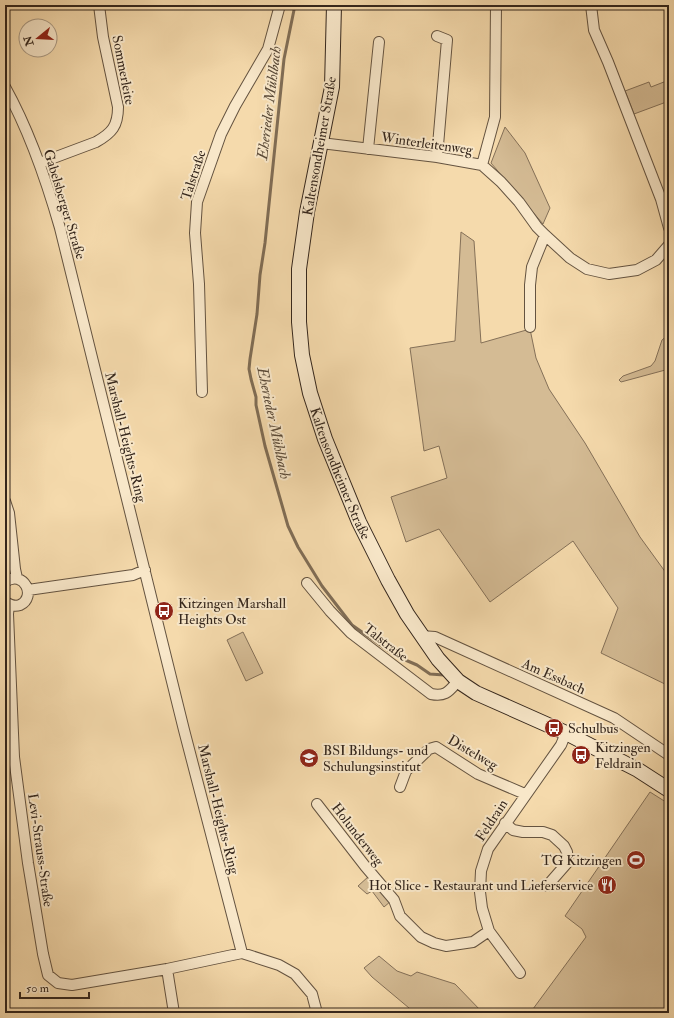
<svg xmlns="http://www.w3.org/2000/svg" width="674" height="1018" viewBox="0 0 674 1018" font-family="'IM FELL Double Pica',serif">
	<style>
		.green { fill: #d4bb94; stroke: #847058 }
		.lines { fill: none; stroke-linecap: round; stroke-linejoin: round }
		.stream { stroke: #806d55; stroke-width: 3 }
		.street-casing { stroke: #645340; stroke-width: 12 }
		.secondary-casing { stroke: #34261c; stroke-width: 16 }
		.street { stroke: #f8e7c9; stroke-width: 10 }
		.secondary { stroke: #f8e7c9; stroke-width: 14 }
		.labels { text-anchor: middle; stroke-width: 4; stroke-linejoin: round; paint-order: stroke }
		.street-label { font-size: 14px; fill: #34261c; stroke: #f8e7c9 }
		.poi-label { font-size: 14px; fill: #34261c; stroke: #f8e7c9; text-anchor: start }
		.water-label { font-size: 15px; font-style: italic; fill: #5a4a38; stroke: #f8e7c9 }
	</style>
	<rect width="100%" height="100%" fill="#f5daac"/>
	<filter id="stains"><feTurbulence type="fractalNoise" baseFrequency=".005" numOctaves="4"/><feColorMatrix values="0 0 0 0 .2 0 0 0 0 .09 0 0 0 0 .02 0 0 0 .5 -.17"/></filter>
	<radialGradient id="worn" r=".72"><stop offset=".6" stop-color="#630" stop-opacity="0"/><stop offset="1" stop-color="#630" stop-opacity=".3"/></radialGradient>
	<path class="green" d="M669,80V101L634,114L625,91L649,82L651,87Z
		M505,127L525,153L550,208L543,224L491,163Z
		M461,232L474,241L481,343L530,329L536,358L549,389L585,443L640,537L669,577V686L601,653L618,608L573,541L490,602L439,529L406,542L391,497L447,478L439,446L424,451L410,348L455,341Z
		M669,334V369L621,382L619,380L623,376L651,366L655,361L662,340Z
		M243,632L263,673L246,681L227,640Z
		M650,792L669,804V1013H530L586,937L582,929L565,916Z
		M369,876L391,901L384,907L372,891L367,894L358,886Z
		M379,956L397,971L411,976L417,972L455,984L483,1013H415L372,977L364,968Z"/>
	<g class="lines">
		<path class="stream" d="M295,5L284,59L265,243L260,275L257,314L250,359L249,369L251,379L256,397V405L265,446L288,526L298,547L322,586L352,625L396,656L417,665L430,674L444,675"/>
		<defs>
			<path id="street" d="M591,5L594,30L608,62L661,199L669,228
				M437,36L447,40L437,157
				M5,87C30,132 46,179 60,228L184,730L242,953
				M321,143L437,157L482,165L501,182L519,202L537,227L545,235L570,258L587,269L609,274L637,270L656,260L669,245
				M368,149L379,42
				M40,163L96,142C112,133 118,126 118,107L103,37L99,5
				M482,165L495,117L496,5
				M530,327V285L532,267L545,235
				M202,392L199,284L195,233L197,202L221,134L235,106L268,49L280,5
				M5,501L9,513L15,569L17,578
				M5,582C24,569 37,597 20,605C14,607 10,605 5,602
				M307,583L330,611L351,633L431,694C446,697 449,691 458,681
				M28,590L133,575L145,570
				M9,605L8,614L14,757L28,863L43,954L48,975L58,983L72,985L167,969L242,953L279,965L295,974L312,994L317,1013
				M421,636L435,637L614,718L669,755
				M400,787L406,771L429,749L436,747L478,774L525,794
				M317,804L365,866L394,900L400,916L421,937L434,943L446,946L473,942L489,931
				M505,823L513,830L523,832H543L552,835L564,846L567,852L568,862L547,886
				M167,969L174,1013
				M520,973L489,931L482,908L480,892L481,871L488,849L561,745L566,733"/>
			<g id="secondary">
				<path id="s1" d="M334,5L332,87L307,212L299,269V322L302,355L310,393L325,439L359,522L388,580L407,614L438,659L458,681L476,693L566,733L599,750L638,770L669,790"/>
			</g>
		</defs>
		<use href="#street" class="street-casing"/>
		<use href="#secondary" class="secondary-casing"/>
		<use href="#street" class="street"/>
		<use href="#secondary" class="secondary"/>
	</g>
	<defs>
		<symbol id="bus-disc" viewBox="-11 -11 22 22"><circle r="9.5" fill="#8f2418" stroke="#f8e7c9"/><path d="M-5-6H5V4H4V6H2V4H-2V6H-4V4H-5ZM-3.5-4V0h7V-4ZM-3.5 1.2v1.5H-2V1.2ZM2 1.2v1.5H3.5V1.2Z" fill="#fff"/></symbol>
		<symbol id="school-disc" viewBox="-11 -11 22 22"><circle r="9.5" fill="#8f2418" stroke="#f8e7c9"/><path d="M0-5L7-2L0 1L-7-2ZM-4 1L0 2.5L4 1V4Q0 6-4 4Z" fill="#fff"/></symbol>
		<symbol id="stadium-disc" viewBox="-11 -11 22 22"><circle r="9.5" fill="#8f2418" stroke="#f8e7c9"/><path d="M0-5a6.5 5 0 1 0 0 10a6.5 5 0 1 0 0-10ZM-3.5-1.8h7v3.6h-7Z" fill="#fff"/></symbol>
		<symbol id="restaurant-disc" viewBox="-11 -11 22 22"><circle r="9.5" fill="#8f2418" stroke="#f8e7c9"/><path d="M-5-6h1v4h1v-4h1v4h1v-4h1v5L-1.5 .5V6h-2V.5L-5-1ZM5-6V6H3V1.5H1.5Q1.5-4 5-6Z" fill="#fff"/></symbol>
	</defs>
	<g fill-rule="evenodd">
		<use href="#bus-disc" x="153" y="600" width="22" height="22"/>
		<use href="#bus-disc" x="543" y="717" width="22" height="22"/>
		<use href="#bus-disc" x="570" y="744" width="22" height="22"/>
		<use href="#school-disc" x="298" y="747" width="22" height="22"/>
		<use href="#stadium-disc" x="625" y="849" width="22" height="22"/>
		<use href="#restaurant-disc" x="596" y="874" width="22" height="22"/>
	</g>
	<g class="labels">
		<g class="street-label">
			<text transform="translate(124 70) rotate(79)" y="5">Sommerleite</text>
			<text transform="translate(427 143) rotate(8)" y="5">Winterleitenweg</text>
			<text transform="translate(319 146) rotate(-80)" y="5">Kaltensondheimer Straße</text>
			<text transform="translate(193 175) rotate(-72)" y="5">Talstraße</text>
			<text transform="translate(65 204) rotate(73)" y="5">Gabelsberger Straße</text>
			<text transform="translate(126 437) rotate(76)" y="5">Marshall-Heights-Ring</text>
			<text dy="5" stroke="none"><textPath href="#s1" startOffset="478">Kaltensondheimer Straße</textPath></text>
			<text transform="translate(386 642) rotate(38)" y="5">Talstraße</text>
			<text transform="translate(554 676) rotate(24)" y="5">Am Essbach</text>
			<text transform="translate(473 752) rotate(30)" y="5">Distelweg</text>
			<text transform="translate(219 809) rotate(76)" y="5">Marshall-Heights-Ring</text>
			<text transform="translate(491 820) rotate(-57)" y="5">Feldrain</text>
			<text transform="translate(358 834) rotate(52)" y="5">Holunderweg</text>
			<text transform="translate(41 850) rotate(82)" y="5">Levi-Strauss-Straße</text>
		</g>
		<g class="poi-label">
			<text x="178" y="608">Kitzingen Marshall<tspan x="178" dy="16">Heights Ost</tspan></text>
			<text x="568" y="733">Schulbus</text>
			<text x="595" y="752">Kitzingen<tspan x="595" dy="16">Feldrain</tspan></text>
			<text x="323" y="755">BSI Bildungs- und<tspan x="323" dy="16">Schulungsinstitut</tspan></text>
			<text x="622" y="865" text-anchor="end">TG Kitzingen</text>
			<text x="593" y="890" text-anchor="end">Hot Slice - Restaurant und Lieferservice</text>
		</g>
		<g class="water-label">
			<text transform="translate(269 103) rotate(-83)" y="5">Eherieder Mühlbach</text>
			<text transform="translate(274 423) rotate(78)" y="5">Eherieder Mühlbach</text>
		</g>
	</g>
	<rect width="674" height="1018" fill="none" stroke="#f5daac" stroke-width="20"/>
	<rect x="6" y="6" width="662" height="1006" fill="none" stroke="#34261c" stroke-width="2"/>
	<rect x="10" y="10" width="654" height="998" fill="none" stroke="#34261c"/>
	<g transform="translate(38 38) rotate(252)"><circle r="19" fill="#f8e7c9" stroke="#aa9a84"/>
	<path d="M0-3L7 15L0 10L-7 15Z" fill="#8f2418"/>
	<text y="-6" font-size="11" font-weight="bold" text-anchor="middle" fill="#34261c">N</text>
	</g>
	<path d="M20 992v6h69v-6" fill="none" stroke="#34261c" stroke-width="2"/>
	<text x="26" y="992" font-size="12" fill="#34261c" stroke="#f8e7c9" stroke-width="3" paint-order="stroke">50 m</text>
	<rect width="100%" height="100%" filter="url(#stains)"/>
	<rect width="100%" height="100%" fill="url(#worn)"/>
</svg>
